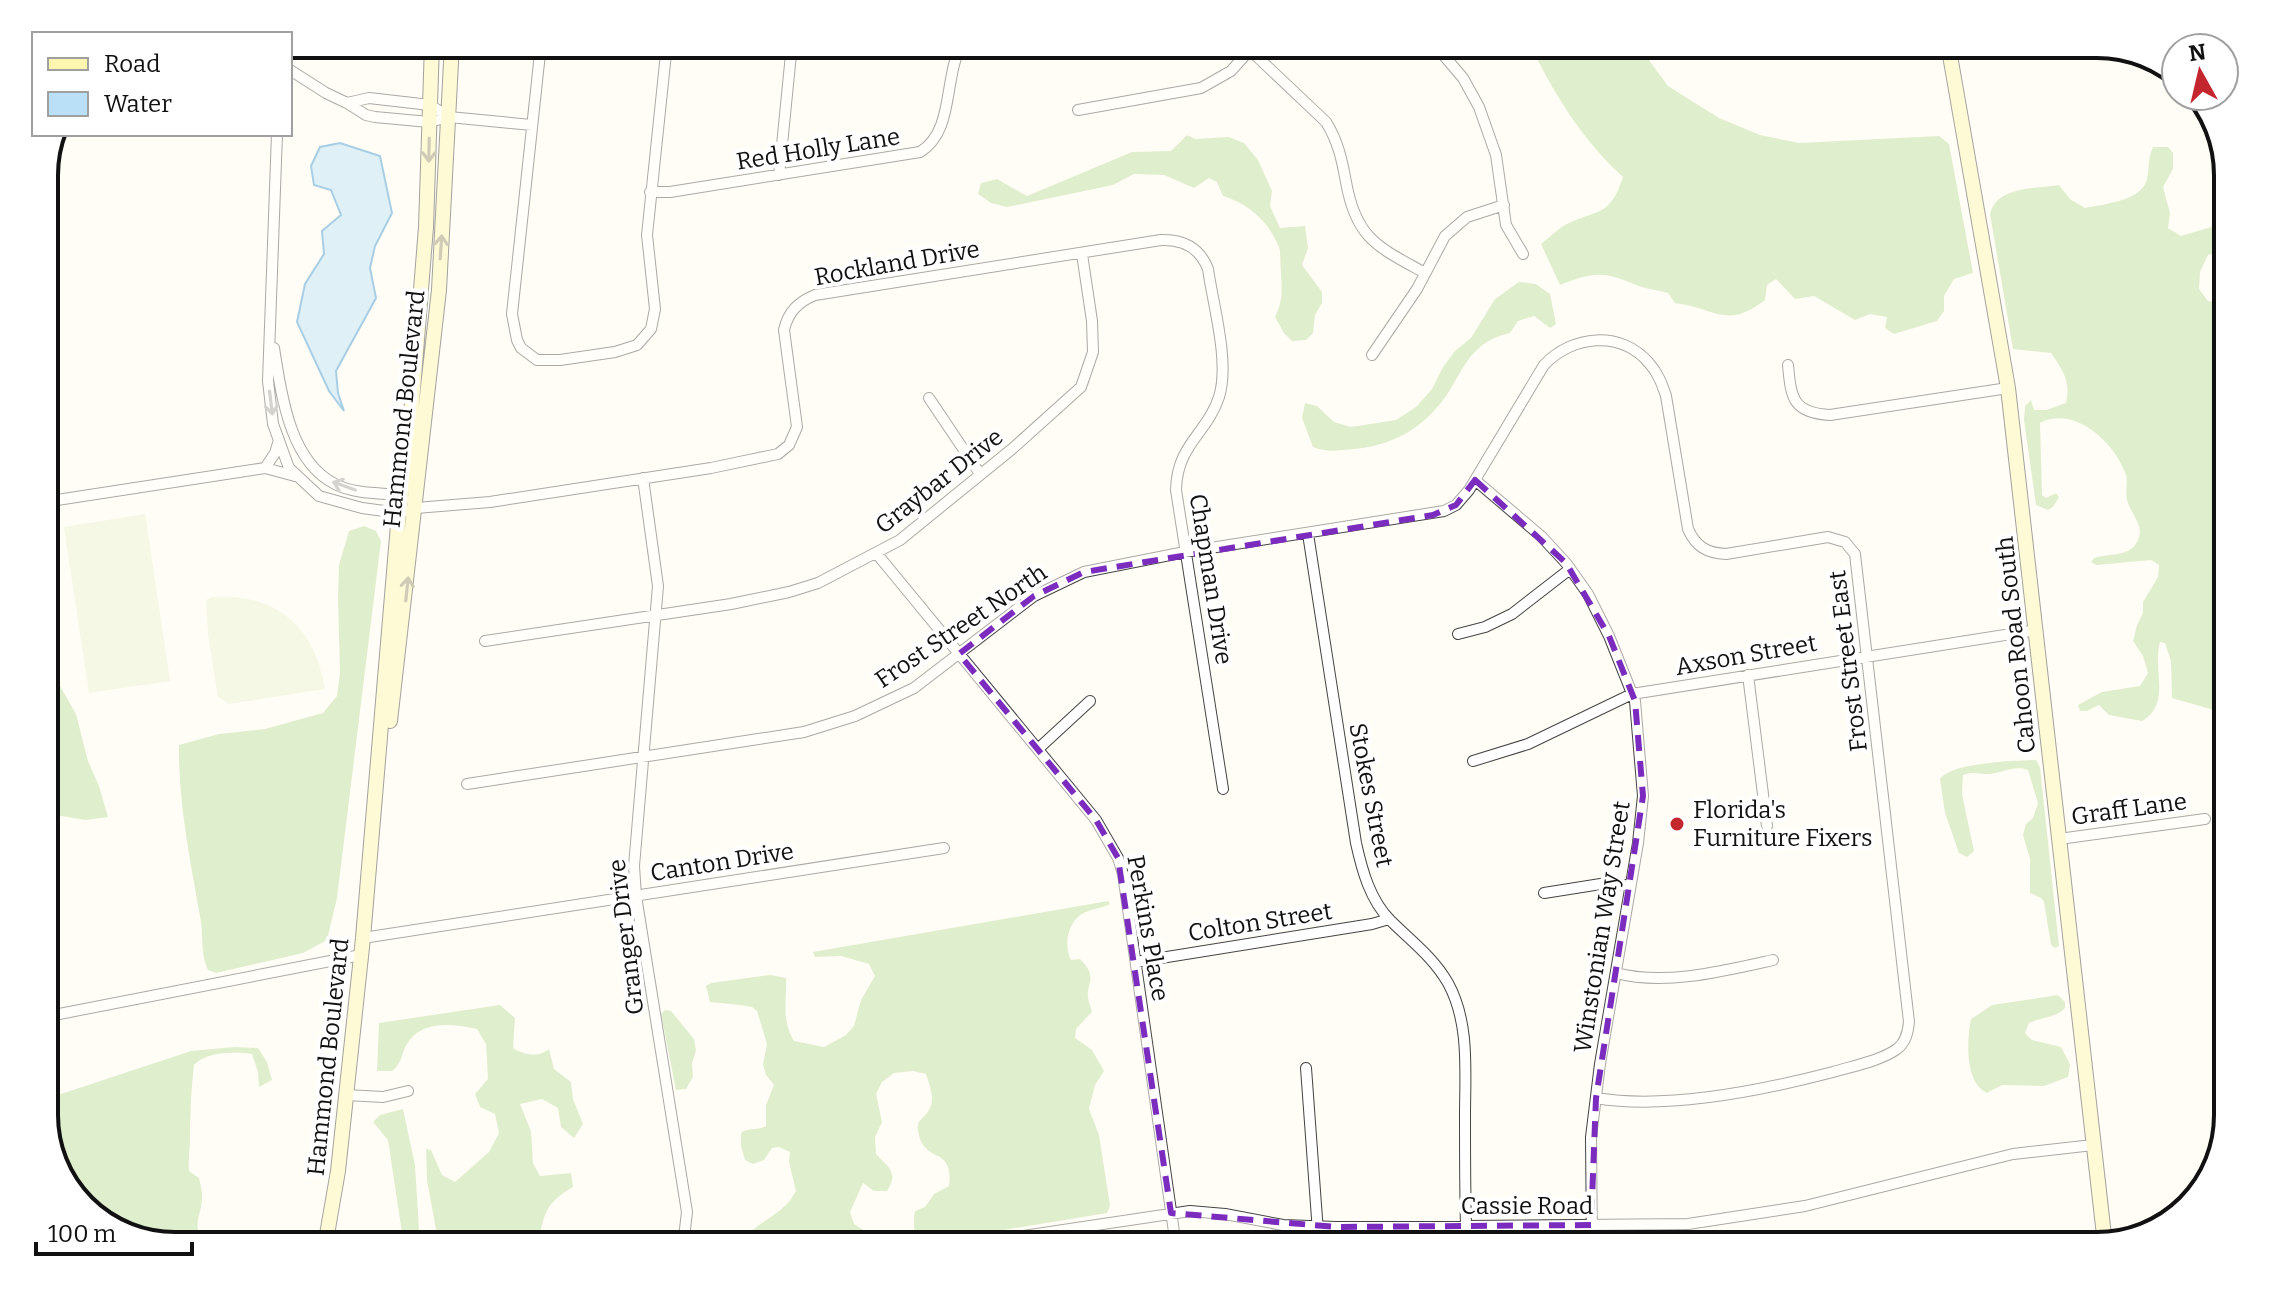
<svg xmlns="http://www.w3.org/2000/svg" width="2272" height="1290" viewBox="0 0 2272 1290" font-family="Bitter,serif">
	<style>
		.forest { fill: #b9dc9c }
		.pitch { fill: #e6f2cf }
		.water { fill: #b9e0f7; stroke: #3f96cf; stroke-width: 2 }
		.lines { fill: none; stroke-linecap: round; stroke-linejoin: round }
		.street-casing { stroke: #444; stroke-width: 12 }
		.secondary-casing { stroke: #333; stroke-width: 16 }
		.street { stroke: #fff; stroke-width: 10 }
		.secondary { stroke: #fff6b0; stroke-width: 14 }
		.oneway { stroke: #948f68 }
		.oneway2 { stroke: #a0a0a0 }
		.marked { fill: none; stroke: #7b2cbf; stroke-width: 6; stroke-dasharray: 16 10; stroke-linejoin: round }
		.poi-dot { fill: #c4262e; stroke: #fff; stroke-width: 3 }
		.labels { text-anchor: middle; stroke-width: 8; stroke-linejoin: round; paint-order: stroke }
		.street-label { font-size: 24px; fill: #111; stroke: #fff }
		.poi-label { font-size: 24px; fill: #111; stroke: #fff; text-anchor: start }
		.rim { fill: none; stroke: #111; stroke-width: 4 }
	</style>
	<rect width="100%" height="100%" fill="#fffdf5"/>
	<path class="forest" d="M1530,44H1637L1668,86L1719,118L1760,135L1799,143L1939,136L1949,144L1973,273L1954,279L1944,296V311L1937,321L1894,334L1885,328L1887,317L1870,314L1855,320L1814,296L1795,299L1776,279L1767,285L1765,300C1726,330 1716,308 1675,303L1668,293C1658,290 1646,289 1636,285C1603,271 1594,272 1560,285L1541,244C1549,238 1557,229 1567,224C1598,209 1610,217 1623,177C1583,141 1553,93 1530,44Z
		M1187,135L1195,139L1229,137L1244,143L1258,160L1272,191L1270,206L1280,228L1305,226L1308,248L1302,265L1322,292V303L1315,315L1313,333L1306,340L1292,341L1284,333L1275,317C1283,301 1282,289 1281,273C1280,264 1281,254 1279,247C1269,222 1248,203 1223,196L1217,182L1209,178L1194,188L1164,175L1134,174L1113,185L1007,207L991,203L978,194L981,183L997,179L1027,196L1132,152L1171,151Z
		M2153,147H2168L2173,153V169L2163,187L2170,213L2168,228L2181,236L2228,222V249L2208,255L2200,272L2199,289L2208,301L2228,302V709L2214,710L2172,698L2171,661L2165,643L2160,642C2152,671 2172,703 2142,721L2109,715L2099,705L2087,711H2080L2078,705L2102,692L2140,686L2148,673L2143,656L2133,641L2137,625L2143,613V602L2158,577L2159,565L2151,560L2096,565L2091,562L2094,558C2106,554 2128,556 2135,545C2148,527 2131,516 2127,500C2125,491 2128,483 2126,475C2115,443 2075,405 2040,423L2042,495L2046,498L2056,493L2059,497L2053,507L2048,510L2036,505L2024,420L2025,406L2031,400L2034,410H2046L2066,403C2071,382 2063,370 2051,353L2013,349L1990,214C1997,186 2035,189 2059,185L2070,199L2085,208C2104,204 2142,201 2147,179C2150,166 2147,161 2153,147Z
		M1519,282L1536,284L1550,294L1556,324L1550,328L1534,316L1518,321L1510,333C1475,341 1467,361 1450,390C1428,425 1396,445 1355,449C1340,450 1327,453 1313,447L1302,418L1305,403L1317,406L1334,422L1351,427L1396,420L1416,407L1432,389L1443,367L1455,351L1471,338L1495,299Z
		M364,526L376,531L381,541L337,898L327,940L303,953L216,973L208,970C201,956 203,938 201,922C191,864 178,804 179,745L219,734L265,729L323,713L337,696L340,672L338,599L339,565L349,531Z
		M44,617L55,677L76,714L88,761L99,786L108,817L85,820L44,813Z
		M2036,760L2040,767L2059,946L2055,948L2051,945L2044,902L2041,898L2030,893V859L2023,835L2026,824L2033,818L2038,803L2028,770C2015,765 2003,773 1989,774C1978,774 1973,771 1963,775L1962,794L1974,851L1967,857L1959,853L1945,813L1940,779C1952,762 2015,761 2036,760Z
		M1108,901L1110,904C1101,909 1087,909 1079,916C1067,926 1064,947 1071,960L1080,959C1099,978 1086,982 1088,998C1089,1003 1091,1007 1092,1012L1076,1029L1075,1038L1092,1050L1104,1071L1095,1085L1089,1109L1099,1135L1110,1206L1107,1213L918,1244C914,1236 913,1220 915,1211L925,1207L934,1194L949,1186C954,1144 924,1166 918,1131C916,1119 924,1119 929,1110C936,1099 929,1084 926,1074L913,1071L894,1073L882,1082L876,1094L882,1122L875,1137L876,1154C889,1168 899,1172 887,1191H874L863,1183L850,1212L854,1224L865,1231L861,1243L837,1246H744V1239C760,1219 784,1215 796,1191L789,1162L790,1152L779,1147L772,1148L764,1160L753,1164L745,1160L741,1146V1133C748,1127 758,1131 766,1126V1105L774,1085L766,1075L763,1064L767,1044L757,1011L752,1007L740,1005L710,1002L706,986L711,983L770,975L786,978C787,1000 781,1019 794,1041L824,1047L846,1035L854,1026L861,1000L875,976L869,964L841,956L815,957L813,952Z
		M2058,995L2065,1002V1008C2056,1018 2041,1017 2029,1023L2025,1033L2032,1040L2061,1047L2070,1064L2068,1077L2044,1086L2002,1085L1987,1093C1964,1082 1967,1040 1971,1019L1992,1005Z
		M500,1005L515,1018L513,1048C524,1055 538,1058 549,1049L554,1069L571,1082L573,1099L583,1124L574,1138L561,1127L558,1108L542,1099L520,1104L531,1131L533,1163L540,1176L571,1173L573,1187C544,1204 544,1214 538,1246H517V1237C508,1237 498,1236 489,1236C470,1238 453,1248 437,1235L427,1180L426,1149L431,1150L442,1175L455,1182L489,1152L499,1133L495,1114L480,1107L475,1094L488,1079L486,1044L477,1029C454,1024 422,1019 407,1044C400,1055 404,1061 392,1071H377L379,1023Z
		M665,1010L671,1011L694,1039L696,1051L692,1063L693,1077L686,1089L676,1090L661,1014Z
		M235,1047L258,1048L267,1062L272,1080L259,1087L258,1072L252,1054C234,1052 208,1051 194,1065C191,1090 190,1114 190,1138C190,1150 188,1159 189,1171L199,1178C200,1184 203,1192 202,1199C200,1222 192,1221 204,1246H175L110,1229L62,1181L46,1129L44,1105L55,1096L191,1051Z
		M403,1109L415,1165L420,1246H404L388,1140L373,1122L380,1115Z
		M1101,1230L1103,1236L1094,1241L1093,1246H1012Z"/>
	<path class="pitch" d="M145,514L170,681L89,693L64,527Z
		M212,597C276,593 315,626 325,689L229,704L218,697L208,634L206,600Z"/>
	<path class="water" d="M340,143L380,156L392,213L375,246L370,268L376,298L336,371L338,393L344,411L329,391L297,322L305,284L324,254L322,231L341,215L331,190L314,185L311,166L320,147Z"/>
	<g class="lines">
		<defs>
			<path id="street" d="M541,44L512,314L517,340L521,348L537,360H560L615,352L637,345L651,329L655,309L647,235L667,44
				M1434,44L1463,78L1479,107L1496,155L1506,225L1523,254
				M1250,50L1326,122C1338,141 1342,160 1346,182C1356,239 1378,247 1425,273
				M290,70L326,93L347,103L366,115L375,117L429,122L449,117L532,125
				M347,103L369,98L430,105L449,117
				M1078,110L1201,88L1231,71L1255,44
				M277,134L268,381L273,424L289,468L319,496L362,508L399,513L416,508L490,502L711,468L778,454L789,445L797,427L784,330C788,312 798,302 815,295L1161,240C1183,239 1200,248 1208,269C1213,305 1230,362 1219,397C1207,434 1177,444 1176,490L1223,789
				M779,175L792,44
				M650,192H670L920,152C955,131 943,77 962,44
				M274,348C281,392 289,461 335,484C354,494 379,493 401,495L405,499
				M1372,355L1417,289L1445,236L1467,217L1504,205
				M1788,365C1791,397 1792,413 1830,415L2008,388
				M929,398L980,474
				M265,468L275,453L279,440
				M643,478L658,586L634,866L636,896L687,1212L683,1246
				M1475,480L1541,536L1566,563L1588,594L1609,636L1635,701L1643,796L1638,843L1600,1064L1591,1137L1592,1246
				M44,502L265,468L295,476
				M1308,534L1356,843C1362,870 1370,900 1390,920C1411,941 1433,957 1448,983C1470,1023 1465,1072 1465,1116C1465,1152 1465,1189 1466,1226
				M877,554L1096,820L1118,858L1123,874L1176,1246
				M1458,634L1485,627L1512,614L1570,569
				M485,641L731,604L789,592L818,583L900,540L1012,449L1081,387L1093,352L1092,321L1082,254
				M1748,675L1767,826
				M1038,749L1090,701
				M1473,761L1528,744L1632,694L2036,630
				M467,784L804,732L855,716L914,688L1034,596L1084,572L1185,552L1444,511L1456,505L1469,490L1544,365C1572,335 1621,330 1649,363C1658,373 1662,384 1666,396L1688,529C1696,547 1707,553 1726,554L1828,537L1845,542L1855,554L1909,1022C1908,1032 1906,1042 1897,1049C1880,1061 1853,1066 1833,1072C1764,1090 1667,1110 1596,1098
				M2059,839L2205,819
				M1544,893L1607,883L1630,886
				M363,938L944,848
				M1136,962L1372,924L1389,919
				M1616,973C1665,986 1724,971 1773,960
				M44,1017L361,955
				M1306,1068L1319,1246
				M346,1095L383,1097L408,1091
				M956,1246L1190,1211L1225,1214L1283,1225L1336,1227L1688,1224L1805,1206L2013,1154L2093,1145"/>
			<path id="secondary" d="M1948,44L2008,388L2105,1244
				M390,721L439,290L452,44
				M325,1246L338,1171L363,938L399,513L409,440L426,227L432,44"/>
		</defs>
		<use href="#street" class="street-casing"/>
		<use href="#secondary" class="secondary-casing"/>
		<use href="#street" class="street"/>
		<use href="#secondary" class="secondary"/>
	</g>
	<defs><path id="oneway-shaft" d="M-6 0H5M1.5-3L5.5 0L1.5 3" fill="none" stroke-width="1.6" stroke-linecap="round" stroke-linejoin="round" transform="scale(2)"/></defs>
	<g class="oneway">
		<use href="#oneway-shaft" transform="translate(429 150) rotate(91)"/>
		<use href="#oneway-shaft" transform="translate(441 247) rotate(-86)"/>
		<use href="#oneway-shaft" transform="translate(407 589) rotate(-84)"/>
	</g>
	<g class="oneway2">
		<use href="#oneway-shaft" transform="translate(271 403) rotate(83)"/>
		<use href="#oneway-shaft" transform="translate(344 486) rotate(-160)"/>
	</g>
	<path d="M0 0H2272V1290H0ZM1475,480L1566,563L1609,636L1635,701L1643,796L1596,1098L1591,1225L1336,1227L1171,1213L1118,858L1096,820L959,654L1034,596L1084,572L1433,515L1456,505Z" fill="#fffdf5" fill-opacity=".55" fill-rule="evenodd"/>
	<path class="marked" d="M1475,480L1566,563L1609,636L1635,701L1643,796L1596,1098L1591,1225L1336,1227L1171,1213L1118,858L1096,820L959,654L1034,596L1084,572L1433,515L1456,505Z"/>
	<circle class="poi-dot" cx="1677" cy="824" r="8"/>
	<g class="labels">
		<g class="street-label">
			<text transform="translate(818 149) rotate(-9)" y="8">Red Holly Lane</text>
			<text transform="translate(897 263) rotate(-10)" y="8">Rockland Drive</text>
			<text transform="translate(404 409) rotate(-84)" y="8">Hammond Boulevard</text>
			<text transform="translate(939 481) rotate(-38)" y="8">Graybar Drive</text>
			<text transform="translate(1211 579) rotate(81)" y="8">Chapman Drive</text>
			<text transform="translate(961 626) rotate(-34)" y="8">Frost Street North</text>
			<text transform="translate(2016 645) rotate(-96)" y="8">Cahoon Road South</text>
			<text transform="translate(1746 655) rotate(-10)" y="8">Axson Street</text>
			<text transform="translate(1848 661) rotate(-97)" y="8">Frost Street East</text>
			<text transform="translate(1371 795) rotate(79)" y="8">Stokes Street</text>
			<text transform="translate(2129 809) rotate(-8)" y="8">Graff Lane</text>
			<text transform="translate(722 862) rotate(-9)" y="8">Canton Drive</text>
			<text transform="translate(1260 922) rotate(-9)" y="8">Colton Street</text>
			<text transform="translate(1602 927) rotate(-81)" y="8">Winstonian Way Street</text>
			<text transform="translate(1148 928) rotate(80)" y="8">Perkins Place</text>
			<text transform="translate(626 937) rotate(-97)" y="8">Granger Drive</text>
			<text transform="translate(328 1057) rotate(-84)" y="8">Hammond Boulevard</text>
			<text x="1527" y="1214">Cassie Road</text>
		</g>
		<g class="poi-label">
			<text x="1693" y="818">Florida's<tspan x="1693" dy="28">Furniture Fixers</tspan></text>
		</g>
	</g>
	<path d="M0 0H2272V1290H0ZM175 58H2097A117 117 0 0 1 2214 175V1115A117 117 0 0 1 2097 1232H175A117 117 0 0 1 58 1115V175A117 117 0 0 1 175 58Z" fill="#fff" fill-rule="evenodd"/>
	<path class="rim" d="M175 58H2097A117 117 0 0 1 2214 175V1115A117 117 0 0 1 2097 1232H175A117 117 0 0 1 58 1115V175A117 117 0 0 1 175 58Z"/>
	<rect x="32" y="32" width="260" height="104" fill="#ffffff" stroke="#a0a0a0" stroke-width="2"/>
	<rect x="48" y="58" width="40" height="12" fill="#fff6b0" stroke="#a0a0a0" stroke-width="2"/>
	<text x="104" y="72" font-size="24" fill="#111111">Road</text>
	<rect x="48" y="92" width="40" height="24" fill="#b9e0f7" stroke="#a0a0a0" stroke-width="2"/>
	<text x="104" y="112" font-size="24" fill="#111111">Water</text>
	<g transform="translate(2200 72) rotate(352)"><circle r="38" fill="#ffffff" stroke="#a0a0a0" stroke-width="2"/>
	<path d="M0-6L14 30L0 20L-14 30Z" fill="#c4262e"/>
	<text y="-12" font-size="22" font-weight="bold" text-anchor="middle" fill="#111111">N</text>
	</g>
	<path d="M36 1242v12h156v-12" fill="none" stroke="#111111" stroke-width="4"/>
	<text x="48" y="1242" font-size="24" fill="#111111" stroke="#ffffff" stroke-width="6" paint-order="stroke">100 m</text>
</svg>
